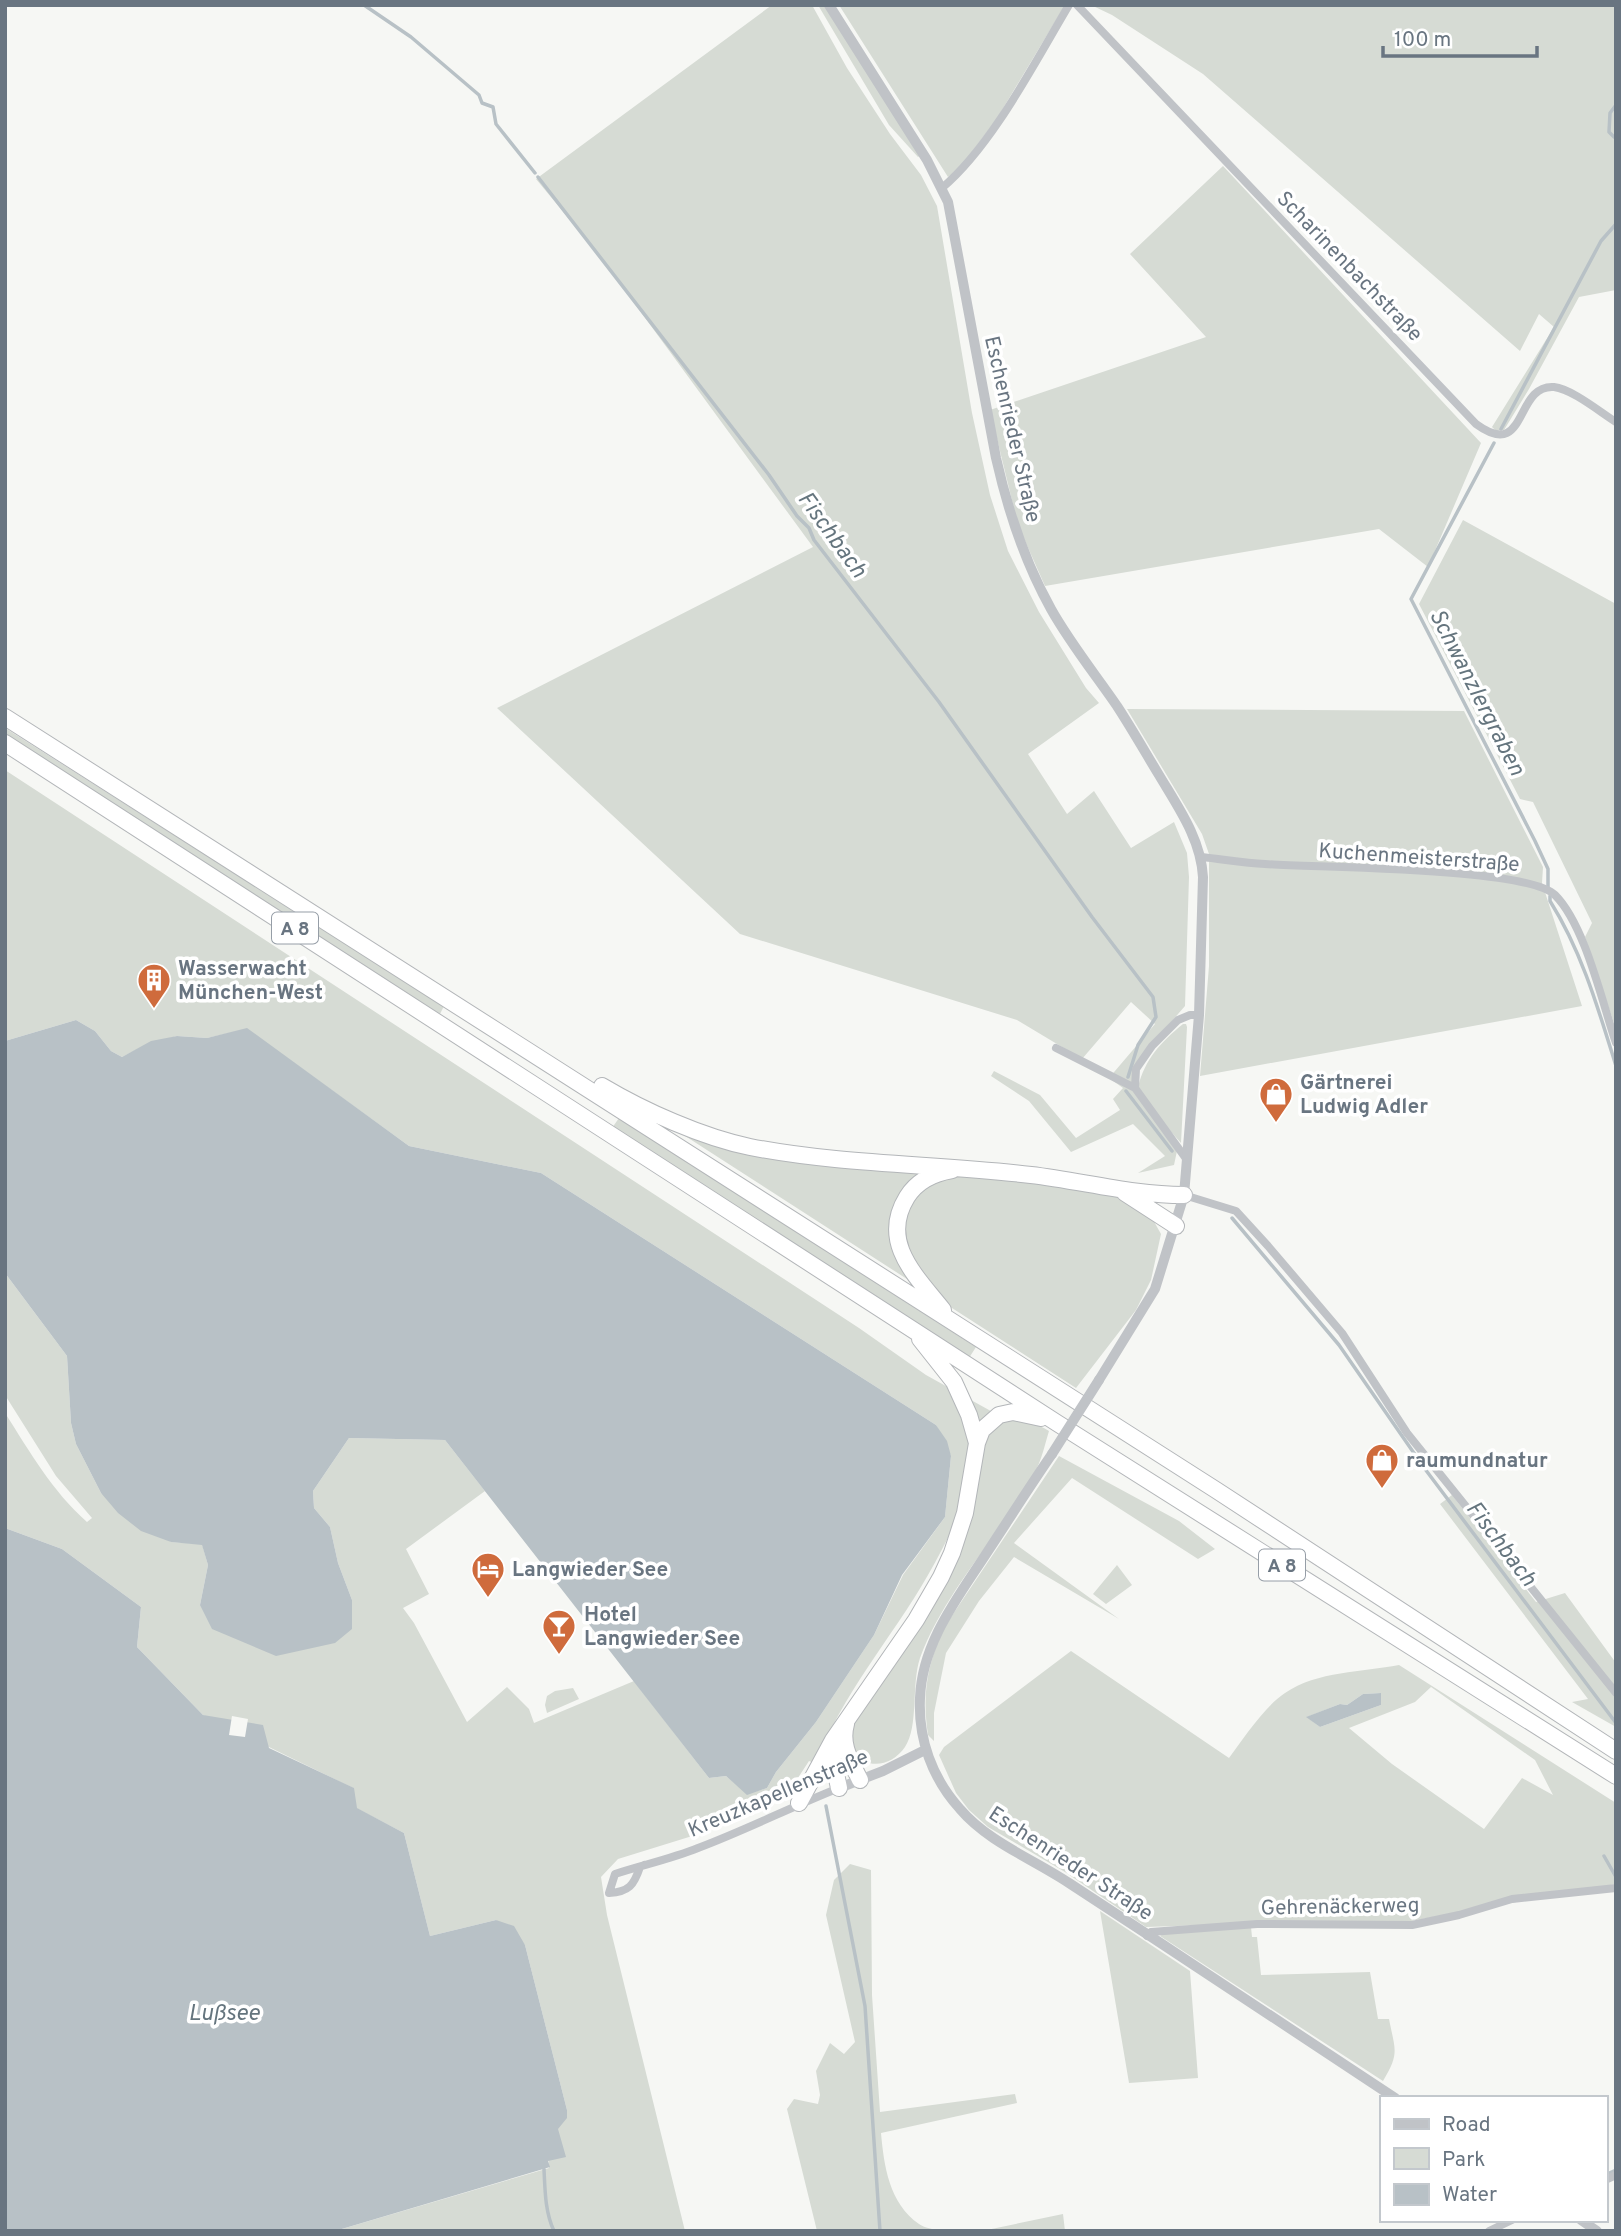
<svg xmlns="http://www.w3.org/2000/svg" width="1621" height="2236" viewBox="0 0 1621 2236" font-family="Overpass,sans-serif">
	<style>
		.green { fill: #d6dbd4; fill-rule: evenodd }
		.water { fill: #b8c1c6 }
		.pier { fill: #f6f7f4 }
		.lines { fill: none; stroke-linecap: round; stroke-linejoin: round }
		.stream { stroke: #b8c1c6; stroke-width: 3.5 }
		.motorway-casing { stroke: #b3b6b9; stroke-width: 18 }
		.minor { stroke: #c0c3c7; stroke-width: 8 }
		.tertiary { stroke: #c0c3c7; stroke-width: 10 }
		.motorway { stroke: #fff; stroke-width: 16 }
		.tertiary-bridge { stroke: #c0c3c7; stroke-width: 10 }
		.labels { text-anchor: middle; stroke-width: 7; stroke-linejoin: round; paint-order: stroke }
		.shield { fill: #fff; stroke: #969ea7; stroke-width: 2 }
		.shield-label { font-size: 19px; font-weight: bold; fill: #697581 }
		.street-label { font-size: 21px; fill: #697581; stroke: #fff }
		.poi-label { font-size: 21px; font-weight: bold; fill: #697581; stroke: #fff; text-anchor: start }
		.water-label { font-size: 23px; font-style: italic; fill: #65757e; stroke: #fff }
	</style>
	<rect width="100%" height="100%" fill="#f6f7f4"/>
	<path class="green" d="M772,5H812L847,68L890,134L921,175L937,206L972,413L990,495L1008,551L1039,612L1086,688L1099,703L1028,754L1067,814L1094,791L1131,848L1174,822L1187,853L1189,877L1185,1006L1151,1045L1135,1068L1133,1091L1177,1151L1174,1165L1138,1173L1165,1156L1133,1124L1071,1152L1029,1101L991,1076L994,1071L1040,1095L1076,1138L1120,1110L1113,1099L1123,1088L1109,1078L1155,1024L1131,1002L1082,1059L1017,1020L740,934L497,708L813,547L599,255L536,179Z
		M818,5H824L921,155L918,157L889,125Z
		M839,5H1065L996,120L959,169L948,177Z
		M1091,5H1616V290L1579,297L1529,389L1504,430L1496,431L1492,427L1554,327L1539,314L1520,351L1203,74L1112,15Z
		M1223,166L1481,443L1428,567L1379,529L1045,586L1018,525L990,410L1206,337L1130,254Z
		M1463,520L1616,604V1029L1585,937L1592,923L1533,802L1520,799L1419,604Z
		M1127,709L1464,711L1543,867L1542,883L1582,1006L1200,1076L1209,966V854L1202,834Z
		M5,728L444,1006L440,1014L5,735Z
		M5,770L859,1328L926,1375L1007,1420C1024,1418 1035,1423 1049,1431C1045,1444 1042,1459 1035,1472C1001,1534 944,1592 920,1658C911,1685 919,1726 905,1747C892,1766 867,1771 852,1751L850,1723L967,1529L978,1487C958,1514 945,1546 928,1575C892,1638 841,1695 816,1764L809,1761L792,1787L782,1796L748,1813L689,1837L618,1859L601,1877L607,1915L685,2231H335L549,2168C546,2150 559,2126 567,2110L525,1945L496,1920L430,1936L404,1833L356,1808L353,1788L203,1715L137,1647L141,1607L62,1549L5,1528V1413C30,1452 52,1491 87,1522L92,1518L56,1476L5,1395V1273L67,1356L71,1423L76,1444L101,1493L171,1542L202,1544L208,1565L200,1605L352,1600L338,1563L330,1527L314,1508L313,1491L349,1438L445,1440L485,1491L406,1549L429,1594L403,1608L414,1623L467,1722L507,1687L529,1709L534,1723L634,1681L709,1778L726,1776L747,1794L767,1788L776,1772L816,1722L874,1635L903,1575L945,1517L951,1456L936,1425L541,1173L409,1146L247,1029L207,1038L177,1036L146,1045L122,1057L111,1051L95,1031L76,1020L5,1041Z
		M1183,1024H1186L1187,1027L1181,1143L1150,1108L1138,1087C1145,1059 1161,1042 1183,1024Z
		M619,1118L976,1347L969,1358L612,1128Z
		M665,1123L733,1147L1085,1185L1113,1195L1152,1218L1161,1234L1151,1280L1136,1310L1076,1388Z
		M1059,1456L1179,1521L1215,1549L1198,1559L1072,1478L1014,1543L1119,1619L1014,1557L979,1601L946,1653L934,1713V1741L928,1735C922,1694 927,1667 943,1629Z
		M1452,1495L1536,1602L1565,1593L1616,1663V1727L1572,1702L1588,1699L1440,1504Z
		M1117,1565L1132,1585L1106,1604L1093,1594Z
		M1071,1651L1229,1758C1244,1738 1264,1707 1285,1693C1317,1671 1363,1672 1399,1665L1616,1803V1884L1411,1921H1320L1146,1927L1065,1872L988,1827L969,1810L956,1793L939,1755L944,1747ZM1431,1687L1535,1760L1553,1795L1522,1778L1484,1829L1392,1764L1349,1728L1415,1702ZM1381,1693V1705L1320,1727L1307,1717L1340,1704L1347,1705L1363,1694Z
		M573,1688L579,1699L547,1713L545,1705L547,1696L555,1691Z
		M850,1864L871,1870L872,1995L880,2112L1015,2094L1017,2103L881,2133C884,2166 889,2203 919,2224C924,2228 934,2229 940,2231H817L787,2109L794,2099L818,2104L820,2095L816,2071L830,2043L844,2054L855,2042L826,1915L834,1880Z
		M1100,1911L1190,1971L1198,2078L1129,2083Z
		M1251,1927L1252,1937H1257L1261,1975L1370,1972L1378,2019H1389C1395,2050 1400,2053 1383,2081L1160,1936L1163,1934Z
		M1063,2214L1065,2231H982Z"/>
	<path class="water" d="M76,1020L95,1031L111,1051L122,1057L151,1041L177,1036L207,1038L247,1028L409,1146L541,1173L936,1425L947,1441L951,1456L945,1517L902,1575L874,1635L816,1722L776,1772L767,1788L747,1795L726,1776L709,1778L445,1440L349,1438L313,1491L314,1508L330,1527L338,1563L352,1600V1629L335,1643L276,1656L212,1629L200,1605L208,1565L202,1545L171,1542L141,1531L118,1513L101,1493L76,1444L71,1423L67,1356L5,1273V1041Z
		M5,1528L62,1549L141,1607L137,1647L203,1715L263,1725L269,1748L354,1788L357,1808L404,1833L430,1936L496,1920L514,1926L525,1945L567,2110V2118L558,2129L566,2157L548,2161L550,2167L335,2231H5Z
		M1381,1693V1705L1320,1727L1306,1717L1340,1704L1347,1705L1363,1694Z"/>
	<path class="pier" d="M232,1716L248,1719L245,1737L229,1735Z"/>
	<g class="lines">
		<path class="stream" d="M364,5L411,37L479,95L482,103L493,107L496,124L535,173
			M1614,137L1609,132L1610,113L1616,105
			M538,177L769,475L797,516L809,528L814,540L939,702L1092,917L1153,997L1156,1017L1138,1045L1128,1077
			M1501,429L1601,241L1616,224
			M1494,443L1411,599L1535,841L1548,869V887
			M1550,896V901C1582,952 1598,1008 1616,1066
			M1126,1091L1172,1151
			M1232,1218L1339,1345L1425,1469L1616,1723
			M826,1806L865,2006L880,2231
			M1604,1856L1616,1877
			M544,2169C545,2190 545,2212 554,2231
			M1605,2175L1616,2170"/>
		<defs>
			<path id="motorway" d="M5,717L1216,1490L1616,1751
				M5,743L1057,1423L1616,1776
				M602,1086C644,1111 702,1137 750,1147C842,1165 938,1164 1031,1175C1082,1181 1133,1195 1184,1195
				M1125,1193L1176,1226
				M943,1310C916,1276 879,1242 907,1197C917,1181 934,1173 952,1170
				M920,1339L954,1382L969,1415L977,1443
				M846,1724C840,1745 851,1761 860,1780
				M832,1743V1755L839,1788
				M799,1803L833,1740L916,1620L941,1577L952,1553L965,1513L977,1443L982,1430L999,1415L1013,1412L1041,1418"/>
		</defs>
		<use href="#motorway" class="motorway-casing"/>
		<path class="minor" d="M1077,5L1476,424C1528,462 1514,384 1554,387C1572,389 1600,412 1616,422
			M942,188C992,146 1035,62 1069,5
			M1201,857C1222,859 1243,863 1265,864C1315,868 1526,867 1555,895C1585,925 1602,1002 1616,1043
			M1056,1048L1135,1088
			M1187,1160L1135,1088L1136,1069L1152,1046L1178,1020L1190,1015H1199
			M1184,1195L1236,1211L1268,1246L1342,1333L1407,1433L1616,1693
			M644,1865L640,1867C634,1885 629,1892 609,1893L615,1874C642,1865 671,1859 698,1848C746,1830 791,1807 839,1788
			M1147,1936L1151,1932L1257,1924L1412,1925L1459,1915L1512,1899L1616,1888
			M1605,2180L1616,2175
			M1489,2231L1512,2220"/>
		<path class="tertiary" d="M829,5L927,160L948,202L996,458C1008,511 1024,561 1051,609C1070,643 1095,674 1117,706C1132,729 1145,752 1159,775C1178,807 1201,839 1203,877L1199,1015L1184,1195L1155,1289L1099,1380
			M1052,1454C1030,1486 1009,1519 988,1551C959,1596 922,1642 920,1698C918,1739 932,1778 960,1809C988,1842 1033,1859 1069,1883C1178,1954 1286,2026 1395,2098
			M839,1788L883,1771L925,1750
			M1581,2220L1597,2231"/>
		<use href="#motorway" class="motorway"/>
		<path class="tertiary-bridge" d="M1052,1454L1099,1380"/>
	</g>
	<defs>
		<symbol id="building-pin" viewBox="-11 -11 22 30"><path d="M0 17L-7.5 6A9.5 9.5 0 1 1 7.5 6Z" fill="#cf6b3c" stroke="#fff"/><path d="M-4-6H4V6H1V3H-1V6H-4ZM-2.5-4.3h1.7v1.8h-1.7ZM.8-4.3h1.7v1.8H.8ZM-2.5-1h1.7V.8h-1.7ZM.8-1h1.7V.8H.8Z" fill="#fff"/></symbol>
		<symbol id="shop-pin" viewBox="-11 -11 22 30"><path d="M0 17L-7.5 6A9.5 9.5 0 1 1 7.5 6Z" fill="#cf6b3c" stroke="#fff"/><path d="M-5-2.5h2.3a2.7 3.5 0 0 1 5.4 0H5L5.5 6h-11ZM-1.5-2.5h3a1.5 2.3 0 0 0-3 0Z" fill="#fff"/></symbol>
		<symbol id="hotel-pin" viewBox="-11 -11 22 30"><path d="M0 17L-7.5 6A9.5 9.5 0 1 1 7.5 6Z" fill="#cf6b3c" stroke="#fff"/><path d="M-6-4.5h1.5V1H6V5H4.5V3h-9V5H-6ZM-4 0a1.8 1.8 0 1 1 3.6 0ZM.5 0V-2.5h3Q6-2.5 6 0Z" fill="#fff"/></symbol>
		<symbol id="bar-pin" viewBox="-11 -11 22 30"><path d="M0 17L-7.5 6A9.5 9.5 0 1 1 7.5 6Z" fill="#cf6b3c" stroke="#fff"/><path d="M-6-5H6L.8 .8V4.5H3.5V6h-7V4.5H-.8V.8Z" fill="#fff"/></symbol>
	</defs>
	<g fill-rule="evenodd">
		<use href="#building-pin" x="135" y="961" width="38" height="52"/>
		<use href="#shop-pin" x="1257" y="1075" width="38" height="52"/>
		<use href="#shop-pin" x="1363" y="1441" width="38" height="52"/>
		<use href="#hotel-pin" x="469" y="1550" width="38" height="52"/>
		<use href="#bar-pin" x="540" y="1607" width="38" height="52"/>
	</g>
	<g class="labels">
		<g class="shield">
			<rect x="272" y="912.5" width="46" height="31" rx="5"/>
			<rect x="1259" y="1549.5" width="46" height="31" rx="5"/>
		</g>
		<g class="shield-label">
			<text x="295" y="935">A 8</text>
			<text x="1282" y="1572">A 8</text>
		</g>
		<g class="street-label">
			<text transform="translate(1350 266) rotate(46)" y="7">Scharinenbachstraße</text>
			<text transform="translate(1013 429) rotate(77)" y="7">Eschenrieder Straße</text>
			<text transform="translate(1419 857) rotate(4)" y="7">Kuchenmeisterstraße</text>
			<text transform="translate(778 1793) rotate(-23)" y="7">Kreuzkapellenstraße</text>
			<text transform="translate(1071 1863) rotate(33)" y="7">Eschenrieder Straße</text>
			<text transform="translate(1340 1906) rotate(-1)" y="7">Gehrenäckerweg</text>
		</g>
		<g class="poi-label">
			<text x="178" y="975">Wasserwacht<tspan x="178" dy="24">München-West</tspan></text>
			<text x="1300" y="1089">Gärtnerei<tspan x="1300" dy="24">Ludwig Adler</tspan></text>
			<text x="1406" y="1467">raumundnatur</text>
			<text x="512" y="1576">Langwieder See</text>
			<text x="584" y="1621">Hotel<tspan x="584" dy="24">Langwieder See</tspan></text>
		</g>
		<g class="water-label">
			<text transform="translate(833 534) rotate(54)" y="8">Fischbach</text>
			<text transform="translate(1478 692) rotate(63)" y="8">Schwanzlergraben</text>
			<text transform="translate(1502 1543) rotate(53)" y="8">Fischbach</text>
			<text x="224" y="2020">Lußsee</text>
		</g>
	</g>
	<rect width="1621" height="2236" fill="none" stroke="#697581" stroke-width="14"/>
	<rect x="1380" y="2096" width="228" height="126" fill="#ffffff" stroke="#c3c8cd" stroke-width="2"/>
	<rect x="1394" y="2119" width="35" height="10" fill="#c0c3c7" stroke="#c3c8cd" stroke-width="2"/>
	<text x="1442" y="2131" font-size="21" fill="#697581">Road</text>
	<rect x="1394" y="2148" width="35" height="21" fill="#d6dbd4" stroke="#c3c8cd" stroke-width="2"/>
	<text x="1442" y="2166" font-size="21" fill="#697581">Park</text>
	<rect x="1394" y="2184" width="35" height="21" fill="#b8c1c6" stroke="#c3c8cd" stroke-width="2"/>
	<text x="1442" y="2201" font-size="21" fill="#697581">Water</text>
	<path d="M1383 46v10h154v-10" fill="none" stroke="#697581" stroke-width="3.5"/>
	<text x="1394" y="46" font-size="21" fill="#697581" stroke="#ffffff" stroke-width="5" paint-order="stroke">100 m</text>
</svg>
